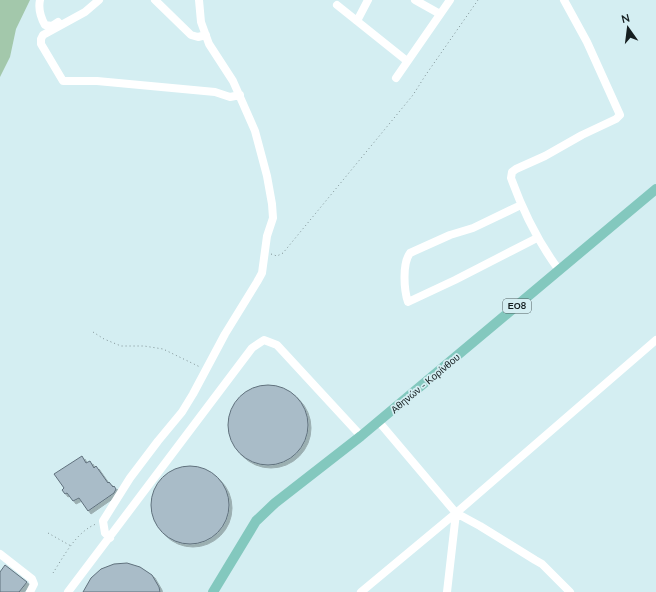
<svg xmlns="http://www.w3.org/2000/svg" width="656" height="592" viewBox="0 0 656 592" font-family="'Nunito Sans',sans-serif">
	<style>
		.green { fill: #a3c8ab }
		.building { fill: #a9bcc8; stroke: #60717d; filter: url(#shadow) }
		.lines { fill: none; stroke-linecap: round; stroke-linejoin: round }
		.path { stroke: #7f9194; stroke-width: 1; stroke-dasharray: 1 3; stroke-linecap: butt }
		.minor { stroke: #fff; stroke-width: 8 }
		.major { stroke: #83c8be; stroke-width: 10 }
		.labels { text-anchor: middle; stroke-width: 3.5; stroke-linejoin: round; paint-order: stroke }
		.shield { fill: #d4eef2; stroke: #4e5c5f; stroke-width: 1 }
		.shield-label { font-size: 9px; font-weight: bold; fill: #151e20 }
		.street-label { font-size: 10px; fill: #151e20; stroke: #d4eef2 }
	</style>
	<defs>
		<filter id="shadow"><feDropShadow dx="3" dy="3" stdDeviation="0" flood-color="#0004"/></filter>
	</defs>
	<rect width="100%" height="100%" fill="#d4eef2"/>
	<path class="green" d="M0,0H30L16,29L10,57L0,77Z"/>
	<path class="building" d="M228 425a40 40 0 1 1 80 0a40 40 0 1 1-80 0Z
		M82,456L86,463L90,461L94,468L96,466L108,483L109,482L113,487L114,486L116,489L114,493L88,511L79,498L73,501L67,493L65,494L62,490L64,488L54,474Z
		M151 505a39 39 0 1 1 78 0a39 39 0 1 1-78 0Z
		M127,563L140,567L152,575L159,587L160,592H83L91,578L101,569L114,564Z
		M5,565L27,582L19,592H0V572Z"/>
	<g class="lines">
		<path class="path" d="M271,254L277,256L283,253L413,95L425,76L478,0
			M93,332L104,339L121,346H144L163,349L200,367
			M48,533L71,546
			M53,573C64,556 76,532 96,524"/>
		<path class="minor" d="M40,0C38,9 40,16 45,25L52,26L58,22
			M99,0L85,12L43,35L41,39V44L63,81H97L215,92L230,97L240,95
			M155,0L191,35L198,37L206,35
			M415,0L440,14
			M337,5L407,61
			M357,21L368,0
			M396,78L450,0
			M521,205L473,228L450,235L410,253C402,264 404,290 408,302L455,280L537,238
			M559,270C538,242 523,211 511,178L512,172L516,169L545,156L582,135L616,119L620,115L587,42L564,0
			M379,422L456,513L480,526L535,560L542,564L570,592
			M110,538L105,533L103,521L130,478L158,441L182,412L193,394L225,334L257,282L262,273L267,236L273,218L272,204L267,176L255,131L233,81L209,44L201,22L199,0
			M0,554L32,579L34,584L30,592
			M68,592L252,348L264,340L277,345L361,436
			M361,592L456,513L656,340
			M447,592L456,513"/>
		<path class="major" d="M213,592L256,521L275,503L361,436L656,189"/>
	</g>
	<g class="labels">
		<rect class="shield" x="503" y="299" width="28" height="14" rx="3"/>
		<g class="shield-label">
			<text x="517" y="309">ΕΟ8</text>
		</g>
		<g class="street-label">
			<text transform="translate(425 383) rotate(-40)" y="4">Αθηνών - Κορίνθου</text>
		</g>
	</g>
	<g transform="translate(628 28) rotate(346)" stroke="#d4eef2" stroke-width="3" paint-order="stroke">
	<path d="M0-3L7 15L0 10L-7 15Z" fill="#151e20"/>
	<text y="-6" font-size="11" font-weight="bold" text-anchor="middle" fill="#151e20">N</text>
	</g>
</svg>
